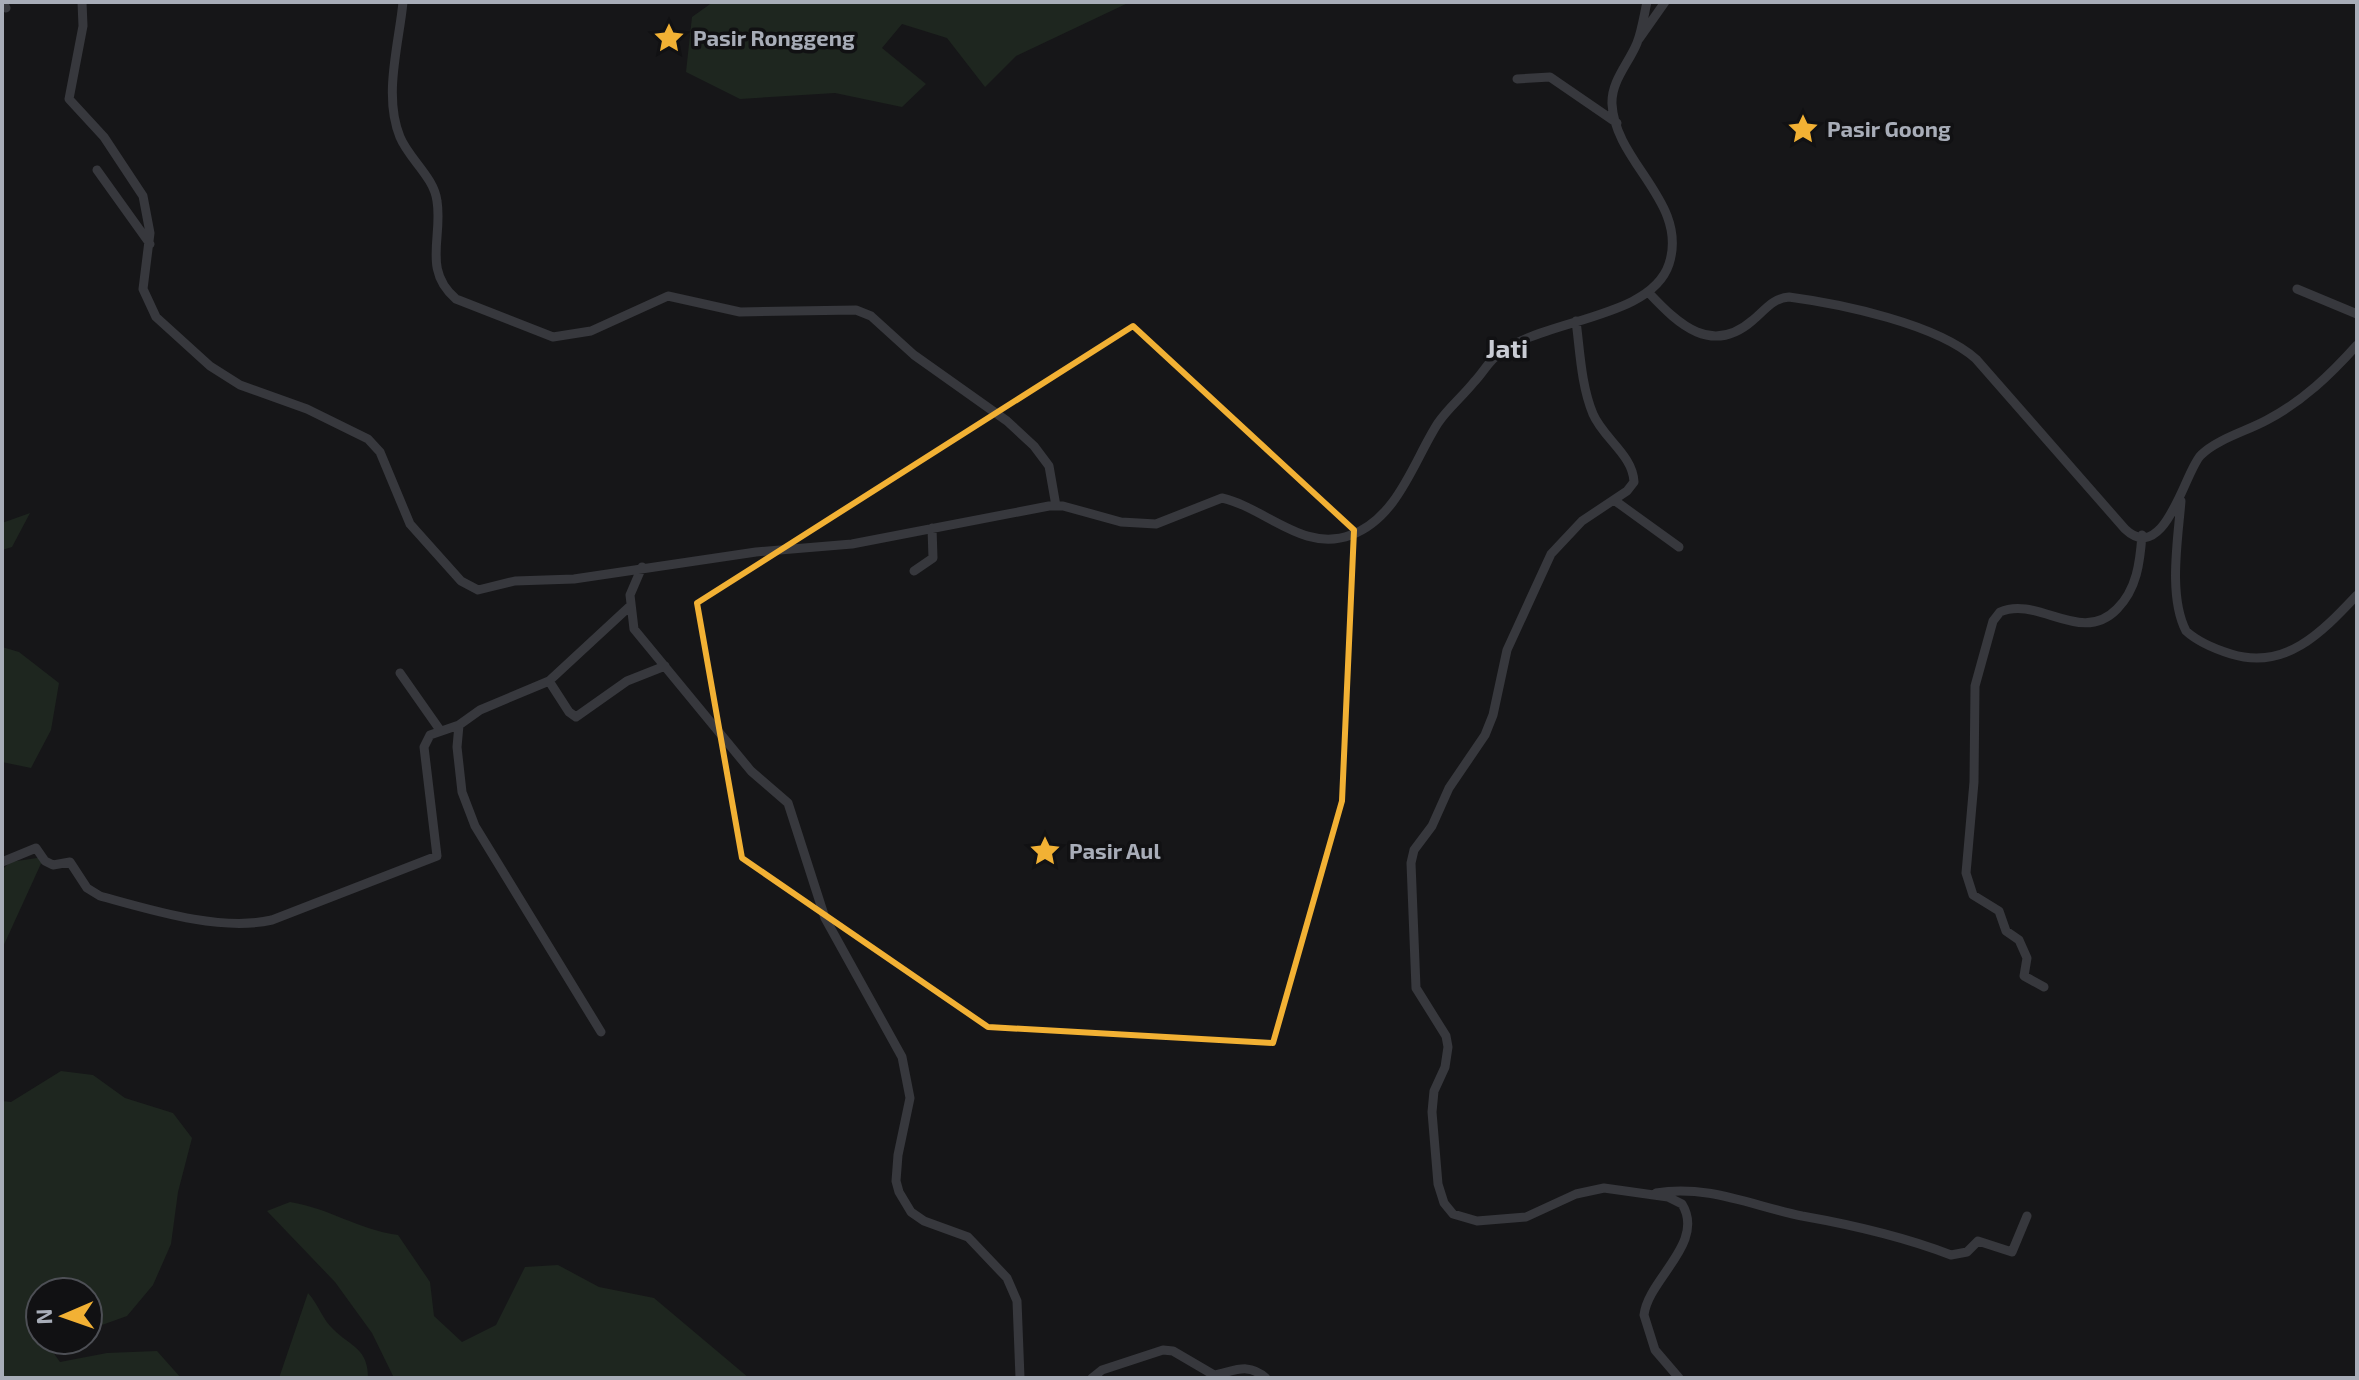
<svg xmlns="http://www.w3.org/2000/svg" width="2359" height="1380" viewBox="0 0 2359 1380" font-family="'Exo 2',sans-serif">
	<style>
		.green { fill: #1e261f }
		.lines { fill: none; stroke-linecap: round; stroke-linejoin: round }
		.minor { stroke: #37383d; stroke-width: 9 }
		.marked { fill: none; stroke: #f2b134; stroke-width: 6; stroke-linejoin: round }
		.labels { text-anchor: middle; stroke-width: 7; stroke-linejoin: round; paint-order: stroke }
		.poi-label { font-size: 22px; font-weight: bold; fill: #a8adb8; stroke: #111113; text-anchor: start }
		.quarter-label { font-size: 26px; font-weight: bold; fill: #c9ccd4; stroke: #111113 }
	</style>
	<rect width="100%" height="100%" fill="#161618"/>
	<path class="green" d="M713,2H1130L1016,56L985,87L947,38L902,24L882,48L926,84L902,107L835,93L740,99L686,72L692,17Z
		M30,513L12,547L2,550V523Z
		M2,647L19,652L59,683L51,730L31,768L2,762Z
		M44,857L2,949V870L10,862Z
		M61,1071L93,1075L125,1098L173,1113L192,1138L178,1192L171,1244L153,1285L127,1316L88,1330V1292H40V1340H62L48,1345L60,1362L107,1353L157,1351L181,1378H2V1101L11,1102Z
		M290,1202C332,1209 356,1229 398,1235L430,1282L434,1316L462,1342L496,1325L525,1267L558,1265L599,1287L654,1298L749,1378H394L372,1333L335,1282L267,1211Z
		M308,1293C318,1304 323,1320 333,1329C351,1347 368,1348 368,1378H279Z"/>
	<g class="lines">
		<path class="minor" d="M3,2L6,8
			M82,2L83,26L69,99L104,137L143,196L150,233L143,289L156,317L210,366L240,385L307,409L368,439L380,452L410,524L461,581L478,590L515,581L574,579L756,552L852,544L1049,506H1063L1121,522L1156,524L1222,498C1266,508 1303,553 1351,535C1398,518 1414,460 1438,423C1448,408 1463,396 1474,382C1481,375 1486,366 1493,359C1534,318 1650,322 1669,264C1689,202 1615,163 1612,104C1611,81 1629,63 1637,43C1642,30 1644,15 1647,2
			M403,2C399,44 383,96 400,137C409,159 434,177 437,201C443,237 422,270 456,299L553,337L591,331L668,296L740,312L856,310L871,316L914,355L1007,421L1034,446L1049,466L1056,506
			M1639,39L1665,2
			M1517,79L1550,77L1617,123
			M97,170L150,244
			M2297,289L2357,314
			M1649,293C1679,325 1712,356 1753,320C1765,310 1773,298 1789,297C1842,304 1937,324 1976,359L2125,529C2165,567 2185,470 2201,455C2217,439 2247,431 2267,420C2303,401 2330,375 2357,345
			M1576,321C1580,351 1581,385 1593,414C1603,438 1633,455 1634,482L1627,491L1582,521L1551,554L1507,650L1493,715L1485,735L1449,788L1432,826L1414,850L1411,863L1416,988L1446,1036L1448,1047L1445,1067L1434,1091L1432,1112L1438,1184L1444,1203L1453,1214L1477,1221L1526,1217L1576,1194L1604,1188L1668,1197L1682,1204C1706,1243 1648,1279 1644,1315L1655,1350L1679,1378
			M1614,500L1679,547
			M2181,501C2178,539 2168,596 2186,631C2198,642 2215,649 2231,654C2286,671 2322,632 2357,595
			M642,567L630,595L634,629L751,771L788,803L825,918L902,1057L910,1098L898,1155L896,1181L899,1192L911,1212L924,1221L968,1237L1007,1278L1017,1301L1020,1378
			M914,571L933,558L932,528
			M400,673L440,730
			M549,681L629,607
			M2,862L36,848L45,861L53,865L70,862L87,888L100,896C151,910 221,932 272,920L437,856L424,747L430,735L459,725
			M2044,987L2024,976L2027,958L2019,940L2006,931L1999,911L1973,895L1966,873L1974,782L1975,686L1993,621L2000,612C2038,595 2081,646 2117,609C2137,589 2140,562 2142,535
			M601,1032L475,826L462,792L457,747L459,725L480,710L549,681L569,712L576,717L627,681L665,666
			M1656,1193C1707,1184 1753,1206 1802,1216C1853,1225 1902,1236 1951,1255L1967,1252L1978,1241L2012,1252L2027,1216
			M1092,1378L1102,1370L1163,1350L1173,1351L1214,1375C1235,1371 1248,1362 1266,1378"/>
	</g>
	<path class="marked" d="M1133,326L1354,530L1342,801L1273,1043L988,1027L742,858L697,603Z"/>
	<defs>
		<symbol id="sight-bare" viewBox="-9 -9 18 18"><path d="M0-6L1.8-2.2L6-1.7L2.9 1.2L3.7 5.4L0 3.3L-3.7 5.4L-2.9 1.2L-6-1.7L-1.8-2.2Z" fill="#f2b134" stroke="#111113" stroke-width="2.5" paint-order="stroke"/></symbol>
	</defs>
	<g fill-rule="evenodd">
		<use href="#sight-bare" x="647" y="16" width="44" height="44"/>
		<use href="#sight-bare" x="1781" y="107" width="44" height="44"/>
		<use href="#sight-bare" x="1023" y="829" width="44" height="44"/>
	</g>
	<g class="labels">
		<g class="poi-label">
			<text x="693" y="46">Pasir Ronggeng</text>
			<text x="1827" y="137">Pasir Goong</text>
			<text x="1069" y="859">Pasir Aul</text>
		</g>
		<g class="quarter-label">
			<text x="1507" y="358">Jati</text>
		</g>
	</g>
	<rect width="2359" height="1380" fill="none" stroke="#a8adb8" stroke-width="8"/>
	<g transform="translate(64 1316) rotate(268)"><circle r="38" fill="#111113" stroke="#4d4f55" stroke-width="2"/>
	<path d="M0-6L14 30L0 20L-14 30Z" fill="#f2b134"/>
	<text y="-12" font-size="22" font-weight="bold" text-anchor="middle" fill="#a8adb8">N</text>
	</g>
</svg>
